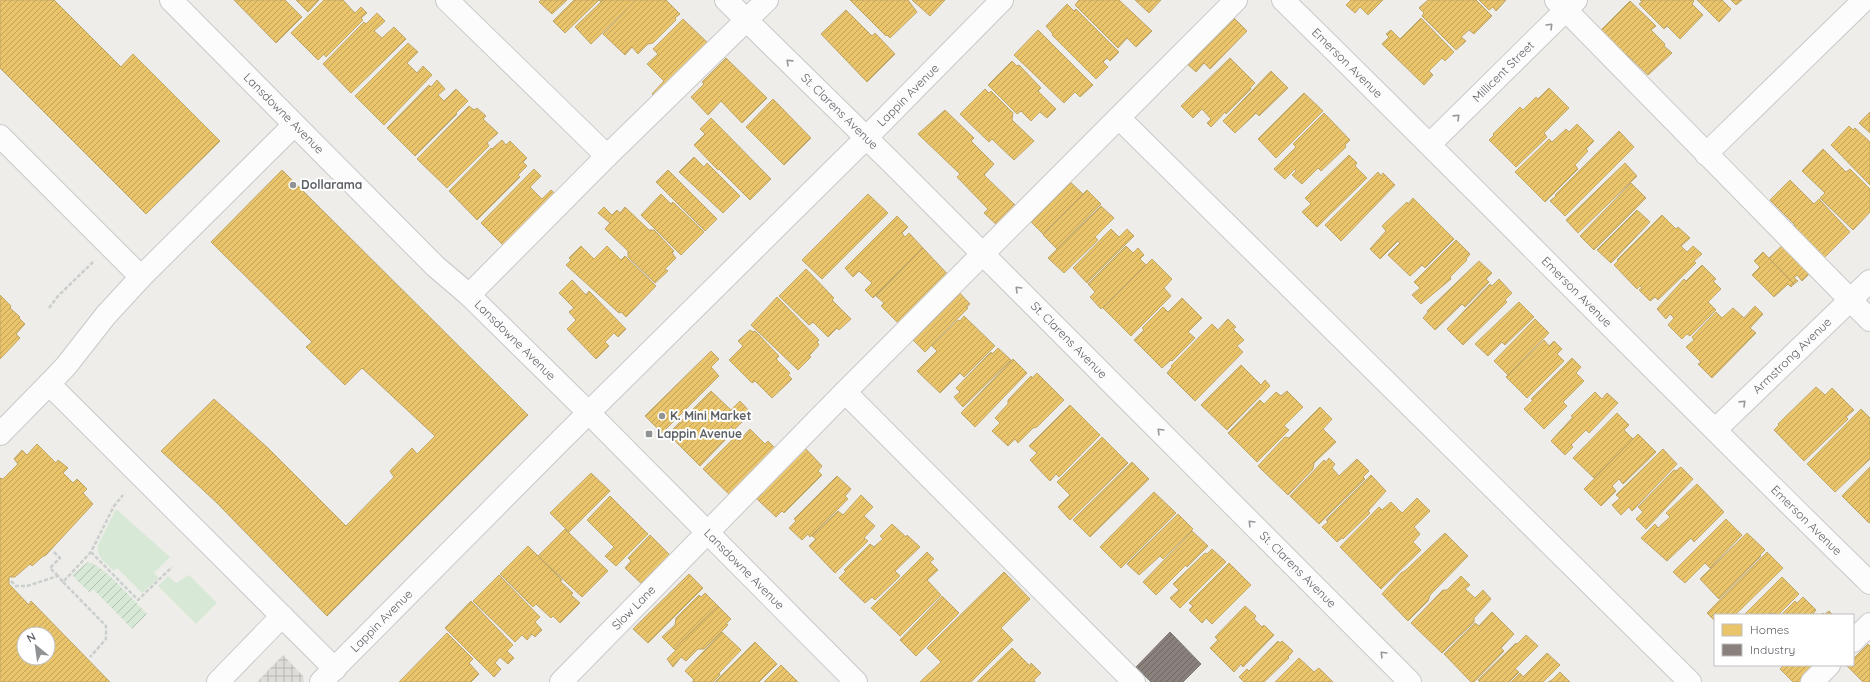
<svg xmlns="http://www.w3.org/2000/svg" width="1870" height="682" viewBox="0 0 1870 682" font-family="Quicksand,sans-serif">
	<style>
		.industrial { fill: url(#industrial-grid) }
		.green { fill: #d7e9d6 }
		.garden { fill: url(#garden-furrows) }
		.homes { fill: url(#homes-hatch); stroke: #bfa669; fill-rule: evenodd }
		.industry { fill: url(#industry-hatch); stroke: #7d7775 }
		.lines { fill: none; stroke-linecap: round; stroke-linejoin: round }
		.minor-casing { stroke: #cac9ca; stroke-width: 24 }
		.path { stroke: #cacecc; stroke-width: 2.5; stroke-dasharray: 4 2; stroke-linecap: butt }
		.minor { stroke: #fcfcfc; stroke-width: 22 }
		.oneway { stroke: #95979a }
		.poi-dot { fill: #909294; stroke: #fff; stroke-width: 1.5 }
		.labels { text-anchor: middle; stroke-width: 4; stroke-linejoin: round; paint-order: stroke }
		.street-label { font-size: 12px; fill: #5e6166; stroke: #fff }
		.poi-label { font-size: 12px; font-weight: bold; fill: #5e6166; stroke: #fff; text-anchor: start }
	</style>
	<defs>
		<pattern id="industrial-grid" width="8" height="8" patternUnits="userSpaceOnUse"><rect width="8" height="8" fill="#dedcd9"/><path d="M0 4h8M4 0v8" fill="none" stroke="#b7b6b4"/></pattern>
		<pattern id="garden-furrows" width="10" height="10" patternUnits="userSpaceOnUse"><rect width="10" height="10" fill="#d7e9d6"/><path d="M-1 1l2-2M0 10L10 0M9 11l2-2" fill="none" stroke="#b2c0b1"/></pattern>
		<pattern id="homes-hatch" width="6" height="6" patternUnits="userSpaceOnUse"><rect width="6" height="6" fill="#e9c46a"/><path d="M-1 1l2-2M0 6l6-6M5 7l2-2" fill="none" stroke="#c0a35b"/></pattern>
		<pattern id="industry-hatch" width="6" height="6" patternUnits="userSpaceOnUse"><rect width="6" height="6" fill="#8a817c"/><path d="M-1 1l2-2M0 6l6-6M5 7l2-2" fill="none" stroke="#6e6865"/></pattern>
	</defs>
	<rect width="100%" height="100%" fill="#eeede9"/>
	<path class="industrial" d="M283,655L303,676L304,682H257Z"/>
	<path class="green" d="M116,509L170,557L154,573L159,578L142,593L117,568L114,571C106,563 96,557 98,545Z
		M189,575L217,603L196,624L158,586L168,576L176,583Z"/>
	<path class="garden" d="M88,562C101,563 136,603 147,614L132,629L93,589L90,593L72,575Z"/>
	<path class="homes" d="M0,0H54L121,67L133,54L220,141L146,214L0,68Z
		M234,0H285L302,17L276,43Z
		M296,0H319L308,12Z
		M324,0H343L355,13L361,7L367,13L361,18L363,20L326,57L324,54L318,60L291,33Z
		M541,0H567L552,14L539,2Z
		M574,0H602L601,2L599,0L565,33L553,21Z
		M603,0H636L591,44L575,27Z
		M636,0H666L680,14L675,18L676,20L653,43L648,44L638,54L632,47L625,55L603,34Z
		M850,0H908L917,12L890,38L887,35L886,36Z
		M912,0H945L930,16Z
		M1079,0H1119L1152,31L1136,47L1127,38L1118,48L1075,5Z
		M1135,0H1161L1149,13Z
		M1351,0H1383L1368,15L1360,7L1355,13L1346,5Z
		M1428,0H1476L1492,16L1474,34L1469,30L1461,37L1466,41L1456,50L1422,16L1424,13L1419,8Z
		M1479,0H1506L1496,11L1493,7L1489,10Z
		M1640,0H1693L1694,1L1692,4L1703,15L1680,39L1667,26L1664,29L1639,4L1642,2Z
		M1697,0H1722L1731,9L1719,22Z
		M1731,0H1742L1736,5Z
		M1630,1L1656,26L1651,30L1665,44L1664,46L1672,53L1648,75L1626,54L1622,59L1599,32Z
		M1067,4L1074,11L1076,9L1119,52L1110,61L1107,58L1103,62L1108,67L1096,79L1052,35L1053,34L1046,26Z
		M846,10L872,36L875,33L895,54L867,82L821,34Z
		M377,13L385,21L374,31L382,38L394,27L406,39L351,93L323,64L364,22L366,24Z
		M1231,15L1247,31L1210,69L1204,63L1196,72L1186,63Z
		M1421,18L1454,52L1445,61L1442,58L1429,71L1433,75L1424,85L1382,44L1389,37L1386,34L1391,30L1400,39Z
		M683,19L713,48L659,101L652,94L664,81L647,64L658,54L653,49Z
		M1038,30L1093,85L1080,97L1075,92L1064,103L1014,55Z
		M408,43L418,52L407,63L417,73L423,66L432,75L384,125L355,96Z
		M726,58L767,98L742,123L721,101L708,115L691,97L704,84L702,82Z
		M1230,58L1255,83L1250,88L1251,89L1226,114L1225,112L1211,127L1207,123L1211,119L1202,109L1193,118L1181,106Z
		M1012,61L1017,66L1019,65L1041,88L1038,91L1056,109L1047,118L1040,112L1031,121L1021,111L1017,114L988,85Z
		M1271,71L1288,88L1259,116L1256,113L1235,133L1223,121Z
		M437,80L445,89L438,95L444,101L456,89L468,101L456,113L457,114L415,156L387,128L429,85L431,87Z
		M1549,88L1569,108L1544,133L1547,137L1516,167L1489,140L1494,135L1493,134L1520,107L1523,110L1536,97L1538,99Z
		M985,89L989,93L991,91L1013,113L1012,120L1034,141L1014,160L992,139L989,142L960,114Z
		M1304,93L1323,111L1276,158L1258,139Z
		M773,99L811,138L784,165L746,127Z
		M469,106L474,110L477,108L486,116L483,119L498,133L487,143L489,146L447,188L417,159Z
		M945,110L974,138L971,141L994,164L984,175L1018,208L999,227L984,213L988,209L957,177L960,174L918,134Z
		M1870,112V133L1859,123Z
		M1324,113L1350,140L1345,145L1346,147L1321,171L1318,168L1302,184L1292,175L1296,171L1295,169L1285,179L1274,169L1296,147L1293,144Z
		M711,118L771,179L750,200L719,169L718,170L694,145L705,134L700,129Z
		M1577,124L1594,141L1586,149L1588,151L1575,165L1578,169L1545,202L1515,172L1549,139L1552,142L1566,129L1569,132Z
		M1849,126L1853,130L1855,128L1870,142V185L1831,145Z
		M1619,131L1634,147L1565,216L1550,201L1556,196L1555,195Z
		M502,140L506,145L510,141L527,158L523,162L527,166L518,175L520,177L477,220L449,191L491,148L492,149Z
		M1823,149L1846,172L1850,169L1870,189V212L1853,230L1820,198L1825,193L1802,171Z
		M1349,155L1357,163L1355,166L1367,178L1317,227L1302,212L1311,204L1305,198Z
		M694,157L704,167L707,163L740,196L723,213L679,172Z
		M1625,163L1637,176L1578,233L1566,220Z
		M534,169L541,176L530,187L542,199L551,190L561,199L510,252L481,223Z
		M282,170L528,415L327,616L216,502L161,451L214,399L269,449L346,526L394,477L390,471L412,448L417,454L435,436L362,368L345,385L306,347L312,342L211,242Z
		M668,170L717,219L705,231L656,182Z
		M1378,172L1381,176L1383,173L1395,185L1341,241L1325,225Z
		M1067,179L1083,194L1043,234L1028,219Z
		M1790,180L1814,204L1819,199L1850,232L1822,260L1790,230L1795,225L1770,200Z
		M1631,183L1646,198L1594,250L1580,236Z
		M1087,190L1101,204L1057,249L1043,235Z
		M661,194L671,204L673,202L704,232L681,255L641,215Z
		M868,194L888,213L822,279L802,260Z
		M1413,198L1454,239L1425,268L1422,265L1410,276L1388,255L1400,243L1398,241L1380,259L1370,249L1386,231L1382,226L1407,202L1408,204Z
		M1101,206L1114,218L1095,237L1098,240L1064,273L1048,258Z
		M604,207L612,215L617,210L620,213L625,207L649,230H654L674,251L672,253L676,258L665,269L668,271L655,283L628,257V251L605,229L610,223L598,213Z
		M1637,210L1650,222L1611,263L1597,250Z
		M1662,215L1676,229L1678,227L1690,238L1681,246L1687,252L1693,246L1702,254L1694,261L1696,263L1658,300L1655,297L1650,301L1639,290L1642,288L1640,286L1637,289L1614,265L1618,261L1617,260Z
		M897,216L908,227L902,233L905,237L909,233L923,248L873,298L865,290L872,283L859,271L853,277L845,268Z
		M1111,229L1119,237L1127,229L1134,236L1087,283L1073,268Z
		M1456,240L1470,254L1466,259L1467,260L1450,277L1451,279L1421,304L1412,295L1420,288L1414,282Z
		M1786,242L1812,271L1802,281L1797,275L1794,278L1798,281L1794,284L1769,258Z
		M581,246L594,259L607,246L621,260L625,256L656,286L626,317L621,312L619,313L566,265L571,260L569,258Z
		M1126,246L1133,253L1138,248L1144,255L1140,259L1146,265L1101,309L1090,297L1095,292L1088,284Z
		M923,248L952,279L903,328L881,306L884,303L876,296Z
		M1763,252L1794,284L1791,287L1788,284L1774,297L1752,275L1760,267L1754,261Z
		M1152,259L1172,279L1164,288L1171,296L1131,336L1103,308Z
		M1479,261L1492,273L1486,279L1489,282L1465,307L1462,304L1435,330L1423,318L1428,312L1427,311Z
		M1702,265L1716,279L1713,281L1721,289L1708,302L1716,310L1690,336L1687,334L1682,339L1668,325L1674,318L1670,314L1666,319L1657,309L1684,279L1686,281Z
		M806,269L834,298L832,300L851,319L839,330L837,328L828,337L813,322L809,325L779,296Z
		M1499,279L1512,293L1505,300L1507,302L1463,345L1447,329L1490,284L1492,286Z
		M572,280L586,295L589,291L626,329L618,337L614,333L605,342L609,346L596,359L567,329L576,320L569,312L574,308L559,293Z
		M956,289L970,304L966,307L968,308L925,352L912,339Z
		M0,295L11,306L10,308L20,317L19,318L25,324L16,334L20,338L0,359Z
		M777,297L819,340L817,342L819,345L809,356L811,357L798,370L751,325Z
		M1182,298L1202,318L1188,332L1195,338L1172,361L1171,360L1162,368L1134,340L1144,330L1142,328L1163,307L1168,312Z
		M1519,302L1534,317L1505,345L1502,342L1488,356L1475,344Z
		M1755,306L1763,314L1750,328L1756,333L1712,378L1698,364L1701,362L1686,347L1694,340L1692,337L1716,312L1722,318L1733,308L1744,318Z
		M964,316L995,346L964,377L960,373L940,393L917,371L937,351L932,346L958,320L960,321Z
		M1228,319L1236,327L1233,329L1244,340L1237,346L1243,352L1195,401L1167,373L1172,367L1171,366L1212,324L1218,330Z
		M1535,319L1549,333L1508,375L1494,361Z
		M750,330L753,332L755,331L779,356L776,359L790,373L788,375L792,379L772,398L755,381L752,383L729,360L743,346L738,341Z
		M1544,340L1549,346L1554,341L1562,349L1557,354L1564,361L1527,398L1506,377Z
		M998,348L1011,360L963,407L954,397L960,392L956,388L991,352L992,354Z
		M711,351L719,359L711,367L719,376L662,433L645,416Z
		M1572,358L1581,367L1576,373L1584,381L1563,402L1567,406L1544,429L1524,409L1533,400L1531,399Z
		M1013,359L1027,373L975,427L961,413Z
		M1241,365L1261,385L1265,380L1270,386L1227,430L1201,405Z
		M1037,373L1064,400L1037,427L1033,428L1018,443L1015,439L1008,446L992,431L1000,423L995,418L1008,404V400L1031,376L1032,378Z
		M1816,387L1825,395L1832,388L1854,410L1846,417L1848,419L1804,461L1774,430L1779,425L1778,424Z
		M711,391L731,410L740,401L751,413L734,430L731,427L727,431L731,434L700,466L668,434Z
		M1287,391L1303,407L1284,426L1289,430L1257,462L1228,433L1260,400L1264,404L1276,392L1281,396Z
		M1595,392L1602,399L1607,393L1618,403L1589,433L1586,430L1571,445L1573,447L1565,455L1551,441L1573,417L1571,416Z
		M1070,405L1100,435L1059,477L1056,474L1050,481L1030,460L1037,453L1029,446Z
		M1320,407L1332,419L1323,429L1336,442L1314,463L1313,469L1288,495L1258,466L1285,437L1289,438Z
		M1861,409L1870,418V459L1835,492L1807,464Z
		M1617,413L1629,425L1624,430L1633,439L1594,478L1573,458Z
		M750,429L765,444L768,441L776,449L735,500L703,469L735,437L739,441Z
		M1638,434L1656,452L1623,484L1619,479L1612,486L1616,491L1601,506L1584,489Z
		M1102,437L1128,463L1070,520L1058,507L1070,495L1057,482Z
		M37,444L56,463L58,460L68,468L63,473L73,483L77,479L87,489L83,493L93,504L46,555L42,557L32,566L30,564L15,577H9V584L29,605L31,601L110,682H0V478L3,479L18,464L14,459L22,450L27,455ZM24,634H48V658H24Z
		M804,447L822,466L818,471L822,475L784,513L782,511L776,517L757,499L763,493L761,491Z
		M1663,449L1677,464L1632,511L1629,507L1621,515L1612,505L1620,498L1616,495Z
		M1329,458L1335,464L1332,468L1339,476L1357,459L1369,471L1363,477L1365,479L1319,524L1290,496L1324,460L1326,462Z
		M1132,462L1149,479L1090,537L1073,520Z
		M1681,467L1693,479L1646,529L1636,519L1643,512L1638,507L1674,470L1676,471Z
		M1870,467V522L1869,523L1842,496Z
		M591,473L610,491L569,532L550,513Z
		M1371,475L1386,491L1368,511L1370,513L1343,539L1342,538L1337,542L1322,527L1328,522L1326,520Z
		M837,476L851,489L845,496L848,499L810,537L808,534L802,540L789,528L796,521L794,519Z
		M1697,484L1724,512L1694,542L1691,538L1667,561L1641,538L1655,524L1658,528L1670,517L1666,513Z
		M1154,492L1176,513L1121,568L1100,547Z
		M861,495L873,507L864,516L875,526L864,538L868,541L835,573L809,546L816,539L812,536L838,511L843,515Z
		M610,496L648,534L616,566L605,556L614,547L587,520Z
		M1417,498L1430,511L1414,527L1420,534L1413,542L1421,550L1381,589L1340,547L1379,507L1382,510L1391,502L1402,513Z
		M1178,514L1193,529L1163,559L1160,556L1139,575L1127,564Z
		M1726,519L1742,535L1710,568L1705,563L1685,583L1673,572Z
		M892,524L906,537L907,535L920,547L895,571L900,576L875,600L872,597L865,603L839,578L846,571L844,570L870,544L874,547L883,539L880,536Z
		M565,529L608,571L582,597L538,556Z
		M1192,531L1208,546L1187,567L1186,565L1156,595L1143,582Z
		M1445,533L1468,556L1430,595L1428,601L1408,621L1382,594L1401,573L1406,570Z
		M1747,533L1765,550L1760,555L1761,556L1719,599L1700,579Z
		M650,535L674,559L646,588L625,568L631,561L628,558Z
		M528,546L562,580L560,581L573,593L571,595L580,603L560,623L553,616L551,618L536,604L533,607L500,574Z
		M1212,549L1226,562L1180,608L1170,598L1179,590L1173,584L1205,553L1207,554Z
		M927,552L934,559L930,562L938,570L927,580L941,595L900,636L871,608Z
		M1767,552L1783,568L1735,615H1715V621L1707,613Z
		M1229,563L1251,585L1212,624L1206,618L1202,623L1189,610L1193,606L1189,603Z
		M1004,572L1030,599L1001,628L1013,640L971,682H920L941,662L927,648Z
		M689,574L703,588L648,643L633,629Z
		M499,575L540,617L535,622L542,630L535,637L532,634L527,640L522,635L515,642L473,601Z
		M1461,576L1470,585L1465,589L1475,598L1483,590L1491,599L1474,618V622L1442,653L1411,623L1443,590H1447Z
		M1782,577L1799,594L1778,615L1771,613L1769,615H1744Z
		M705,593L718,606L674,649L662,637L675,625L676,618L699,595L701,597Z
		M942,596L959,613L916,656L900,640Z
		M1803,597L1816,610L1812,615H1781L1795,601L1797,603Z
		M471,601L513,645L507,651L514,658L508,664L500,657L495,663L501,669L494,677L445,628Z
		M718,606L731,619L726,624L728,625L704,649H698L686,661L681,657L673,667L667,659L676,650L674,649Z
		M1245,606L1256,616L1254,619L1262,627L1264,625L1274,635L1243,667L1241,664L1234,672L1210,648L1218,640L1215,637Z
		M1829,611L1833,615H1821L1823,613L1824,615Z
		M1492,612L1514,634L1501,648L1504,651L1474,682H1471L1444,654L1475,623L1479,626Z
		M722,632L741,650L719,673L720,675L713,682H692L694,680L685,671Z
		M447,633L473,659L469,663L479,674L471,682H399Z
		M1526,635L1538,646L1515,669L1519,672L1509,682H1480L1478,680L1516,643L1517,644Z
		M1278,641L1280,643L1282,641L1293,651L1288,657L1289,658L1264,682H1244L1239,677L1247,669L1249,671Z
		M755,642L777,664L759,682H715Z
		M1868,644L1870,646V682H1863L1846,665H1853V659Z
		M1012,648L1030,666L1031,663L1041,673L1034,680L1035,682H977Z
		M1547,653L1560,665L1543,682H1511L1520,673L1523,677Z
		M1299,658L1314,672L1319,668L1333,682H1275Z
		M781,665L798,682H764Z
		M1784,665H1827L1805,677L1801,682H1793L1780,669Z
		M1560,672L1570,682H1548L1552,680Z"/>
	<path class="industry" d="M1170,632L1201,664L1183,682H1151L1136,667Z"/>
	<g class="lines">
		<defs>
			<g id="minor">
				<path id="s1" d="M171,0L435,266L469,295L589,413L856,682"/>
				<path d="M447,0L607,156"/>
				<path id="s2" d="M726,0L891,162L1410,682"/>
				<path id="s3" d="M1283,0C1480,193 1673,391 1870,583"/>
				<path d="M1556,0L1870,320"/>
				<path d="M1119,118L1690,682"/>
				<path d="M294,125L141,277L106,315L66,366L49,384L335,669"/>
				<path d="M0,136L141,277"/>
				<path id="s4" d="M1430,144L1576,0"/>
				<path d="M1706,154L1864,0"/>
				<path d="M469,295L607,156L767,0"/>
				<path d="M845,392L1134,682"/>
				<path id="s5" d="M1715,430L1870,281"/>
				<path d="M0,434L49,384"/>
				<path d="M1853,641L1870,624"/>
				<path d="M218,682L282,616"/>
				<path id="s6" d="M321,682L561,440L866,138L1002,0"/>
				<path id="s7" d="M561,682L845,392L1236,0"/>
				<path d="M1812,682L1829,665"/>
			</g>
		</defs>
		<use href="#minor" class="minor-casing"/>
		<path class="path" d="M49,308L58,296L93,262
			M54,552L60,558L50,568L58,576
			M91,552L138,600L172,567
			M11,581L16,586H27L58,576L63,582L91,552L114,506L123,495
			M63,582L106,626V639L90,657"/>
		<use href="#minor" class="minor"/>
	</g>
	<defs><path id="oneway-chevron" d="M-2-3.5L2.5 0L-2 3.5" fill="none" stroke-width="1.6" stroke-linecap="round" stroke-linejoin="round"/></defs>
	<g class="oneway">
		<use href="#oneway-chevron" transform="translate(1550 26) rotate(-45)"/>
		<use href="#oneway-chevron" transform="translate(789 62) rotate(-136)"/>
		<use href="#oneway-chevron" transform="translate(1457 117) rotate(-44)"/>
		<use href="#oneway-chevron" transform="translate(1018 289) rotate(-135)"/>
		<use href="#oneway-chevron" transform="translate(1743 403) rotate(-44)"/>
		<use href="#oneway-chevron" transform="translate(1160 431) rotate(-135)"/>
		<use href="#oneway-chevron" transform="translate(1251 523) rotate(-135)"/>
		<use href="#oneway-chevron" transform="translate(1383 654) rotate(-135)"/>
	</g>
	<g class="poi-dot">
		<circle cx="293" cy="185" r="4"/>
		<circle cx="662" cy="416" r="4"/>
		<rect x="645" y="430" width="8" height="8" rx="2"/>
	</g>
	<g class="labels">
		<g class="street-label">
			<text dy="4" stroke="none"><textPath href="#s3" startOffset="90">Emerson Avenue</textPath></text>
			<text dy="4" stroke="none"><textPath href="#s4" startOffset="103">Millicent Street</textPath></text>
			<text dy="4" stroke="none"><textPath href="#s6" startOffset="830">Lappin Avenue</textPath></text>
			<text dy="4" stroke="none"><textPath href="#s2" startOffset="159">St. Clarens Avenue</textPath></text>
			<text dy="4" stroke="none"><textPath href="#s1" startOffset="160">Lansdowne Avenue</textPath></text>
			<text dy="4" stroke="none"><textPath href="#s3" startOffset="414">Emerson Avenue</textPath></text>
			<text dy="4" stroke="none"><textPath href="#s1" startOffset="484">Lansdowne Avenue</textPath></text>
			<text dy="4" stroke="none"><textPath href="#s2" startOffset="483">St. Clarens Avenue</textPath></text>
			<text dy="4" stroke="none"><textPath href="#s5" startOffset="107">Armstrong Avenue</textPath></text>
			<text dy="4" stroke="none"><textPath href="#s3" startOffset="738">Emerson Avenue</textPath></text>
			<text dy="4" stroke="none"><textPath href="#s1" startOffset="808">Lansdowne Avenue</textPath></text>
			<text dy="4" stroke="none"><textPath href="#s2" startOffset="807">St. Clarens Avenue</textPath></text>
			<text dy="4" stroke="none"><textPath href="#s7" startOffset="104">Slow Lane</textPath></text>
			<text dy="4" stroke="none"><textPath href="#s6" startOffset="86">Lappin Avenue</textPath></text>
		</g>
		<g class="poi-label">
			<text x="301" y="189">Dollarama</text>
			<text x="670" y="420">K. Mini Market</text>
			<text x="657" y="438">Lappin Avenue</text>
		</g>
	</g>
	<rect x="1714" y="614" width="140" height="52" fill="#ffffff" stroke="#bfc0c2"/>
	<rect x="1722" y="624" width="20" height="12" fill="#e9c46a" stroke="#bfc0c2"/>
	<text x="1750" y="634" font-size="12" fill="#5e6166">Homes</text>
	<rect x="1722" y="644" width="20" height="12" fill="#8a817c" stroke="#bfc0c2"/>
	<text x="1750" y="654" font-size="12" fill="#5e6166">Industry</text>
	<g transform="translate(36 646) rotate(331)"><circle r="19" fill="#ffffff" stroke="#bfc0c2"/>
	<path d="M0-3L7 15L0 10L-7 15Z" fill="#909294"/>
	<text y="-6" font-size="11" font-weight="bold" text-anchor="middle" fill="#5e6166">N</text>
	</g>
</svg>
